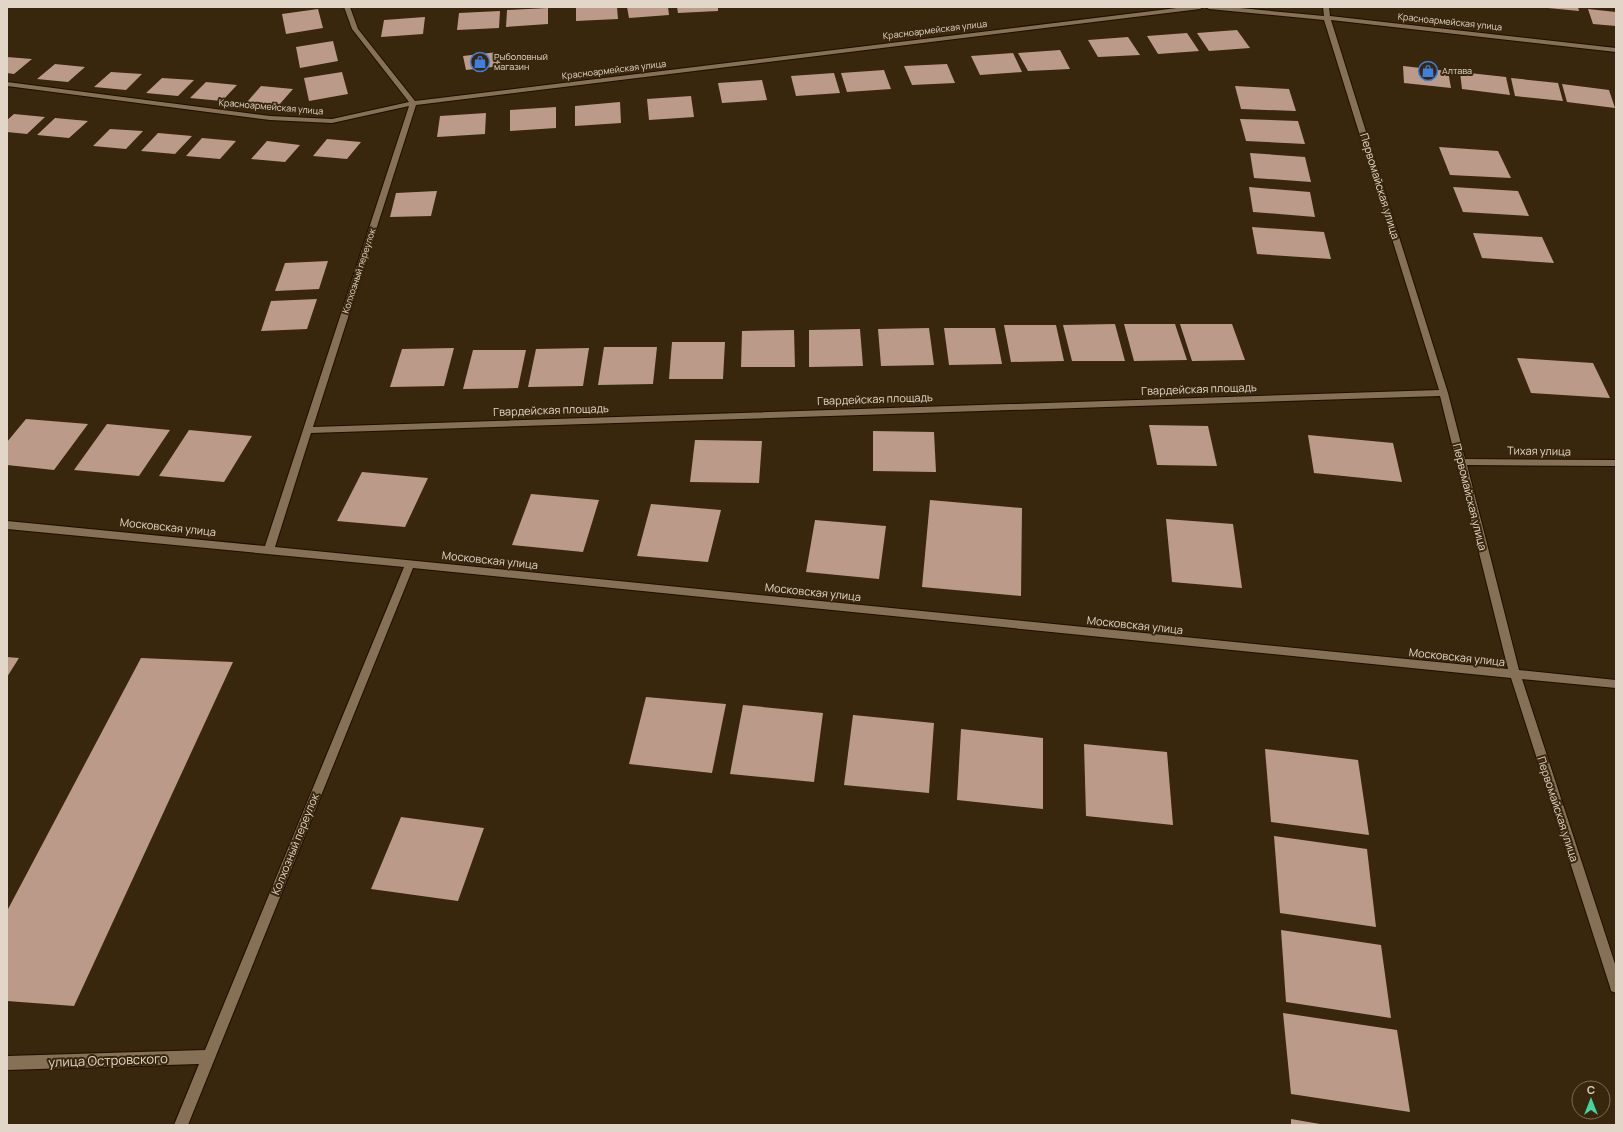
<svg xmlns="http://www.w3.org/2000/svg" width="1623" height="1132" viewBox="0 0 1623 1132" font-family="Manrope,sans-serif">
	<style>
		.building { fill: #bc9a8a }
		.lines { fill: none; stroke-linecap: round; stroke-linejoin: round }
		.minor-casing { stroke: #1f0e00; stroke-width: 2 }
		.minor { fill: #867056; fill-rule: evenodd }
		.labels { text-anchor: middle; stroke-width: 4; stroke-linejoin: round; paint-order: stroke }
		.far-street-label { font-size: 9px; fill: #e2d6c8; stroke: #38260d }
		.far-poi-label { font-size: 9px; fill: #e2d6c8; stroke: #38260d; text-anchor: start }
		.street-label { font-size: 11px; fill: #e2d6c8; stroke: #38260d }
		.near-street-label { font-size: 13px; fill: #e2d6c8; stroke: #38260d }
	</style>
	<rect width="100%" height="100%" fill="#38260d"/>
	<path class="building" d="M576,7H617L618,19L576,21Z
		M627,7H668L669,15L629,18Z
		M677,7H718V11L678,13Z
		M1548,7H1578L1579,11L1548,8Z
		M548,8V24L506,27L507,10Z
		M318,9L323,28L286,34L282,14Z
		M1588,9L1616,12V26L1593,24Z
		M500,11L499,28L457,30L459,13Z
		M425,17L423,34L381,37L384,20Z
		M1237,30L1250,48L1209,51L1197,33Z
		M1187,33L1199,51L1158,54L1147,36Z
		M1128,37L1140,55L1098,57L1088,40Z
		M333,41L338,61L300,68L296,47Z
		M1060,50L1070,69L1028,71L1018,53Z
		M498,52L501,66L466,70L463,56Z
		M1013,53L1022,72L980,75L971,56Z
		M7,57L32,59L14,74L7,73Z
		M55,64L85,67L68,82L37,79Z
		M947,64L955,83L912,85L904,66Z
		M1403,66L1448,71L1451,88L1404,83Z
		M884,70L891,89L847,92L841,73Z
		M111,72L142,74L126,90L94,87Z
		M342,72L348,94L309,101L304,78Z
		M1460,72L1506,77L1510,95L1462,89Z
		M834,73L840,93L796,96L791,76Z
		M162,78L194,80L178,96L146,93Z
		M1511,78L1558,83L1563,101L1515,96Z
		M762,80L767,100L722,103L718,83Z
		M206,82L237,85L222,101L190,98Z
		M1562,84L1609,90L1615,108L1567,102Z
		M261,86L293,89L279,105L247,102Z
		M1235,86L1289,89L1296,111L1241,109Z
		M691,96L694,117L649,120L647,99Z
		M620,102L621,123L575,126V106Z
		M556,107V128L510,131V110Z
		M486,113L485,134L437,137L440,116Z
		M14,114L45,117L27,134L7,132V120Z
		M55,118L88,121L69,138L37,135Z
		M1240,119L1298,121L1305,144L1246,141Z
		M110,129L143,131L126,149L93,146Z
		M158,133L192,136L175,154L141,151Z
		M202,138L236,141L220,159L186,156Z
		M327,139L361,142L347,159L313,156Z
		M267,141L300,145L285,162L251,159Z
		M1439,147L1498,151L1511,178L1450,175Z
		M1250,153L1305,157L1311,182L1254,178Z
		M1249,187L1310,192L1315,217L1253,212Z
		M1453,187L1518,191L1529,216L1463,212Z
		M437,191L431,216L390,217L396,193Z
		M1252,227L1324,232L1331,259L1257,254Z
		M1473,233L1542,237L1554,263L1482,258Z
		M328,261L319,289L275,291L285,263Z
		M317,299L307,329L261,331L271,301Z
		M1115,324L1125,361H1072L1063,325Z
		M1124,324H1175L1187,360L1134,361Z
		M1180,324H1232L1245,360L1192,361Z
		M1004,325H1056L1064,361L1011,362Z
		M929,328L934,365L881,366L878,329Z
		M944,328H995L1002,364L949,365Z
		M860,329L863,366L809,367V330Z
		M794,330L795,367H741L742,331Z
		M672,342H725L723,379H669Z
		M604,347H657L653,384L598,385Z
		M454,348L444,386L390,387L402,349Z
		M589,348L583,386L528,387L536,349Z
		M473,350H526L518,388L463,389Z
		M1517,358L1593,363L1610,398L1531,393Z
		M26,419L88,424L54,470L7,465V442Z
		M107,424L170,430L139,476L74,470Z
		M1149,425L1208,426L1217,466L1157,465Z
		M189,430L252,436L224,482L159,476Z
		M873,431L934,432L936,472L873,471Z
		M1308,435L1393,443L1402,482L1314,473Z
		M695,440L762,441L759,483L690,482Z
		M362,472L428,478L405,527L337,521Z
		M531,494L599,500L583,552L512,545Z
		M930,500L1022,508L1021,596L922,587Z
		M651,504L721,510L708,562L637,556Z
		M1166,519L1233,524L1242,588L1172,582Z
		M815,520L886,526L879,579L806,572Z
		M7,657L19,658L7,677Z
		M141,658L233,662L74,1006L7,1001V911Z
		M646,697L726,704L712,773L629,764Z
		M743,705L823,713L814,782L730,774Z
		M853,715L934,723L929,793L844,785Z
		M961,729L1043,738V809L957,800Z
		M1084,744L1167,752L1173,825L1086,816Z
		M1265,749L1358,760L1369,835L1271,822Z
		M401,817L484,828L458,901L371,889Z
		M1274,836L1367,849L1376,927L1280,913Z
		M1281,930L1381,945L1391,1018L1286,1002Z
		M1283,1013L1397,1030L1410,1112L1291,1094Z
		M1291,1119L1320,1124V1125H1291Z"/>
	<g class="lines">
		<defs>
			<path id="minor" d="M344,7H350L358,29L415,101L1185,7H1203L1200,9L416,105L313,427L1439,390L1324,20L1209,9L1206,7H1229L1324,16L1323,7H1329L1330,16L1616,48V52L1331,20L1448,393L1465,459L1616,460V466L1467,465L1519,670L1616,680V688L1522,679L1616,967V993L1611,991L1610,987L1511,678L413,568L188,1125H174L199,1064L7,1070V1056L205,1050L404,567L7,529V521L265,546L409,106L332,123L270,120L7,86V82L270,116L332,119L409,102L352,29ZM1440,396L1508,669L275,547L311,433Z"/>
		</defs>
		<use href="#minor" class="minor-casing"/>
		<use href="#minor" class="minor"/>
	</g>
	<defs>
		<symbol id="shop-ring" viewBox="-11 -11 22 22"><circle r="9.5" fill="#38260d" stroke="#3f7fe0" stroke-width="1.5"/><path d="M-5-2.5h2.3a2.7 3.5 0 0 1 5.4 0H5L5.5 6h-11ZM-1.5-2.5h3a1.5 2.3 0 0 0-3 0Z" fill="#3f7fe0"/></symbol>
	</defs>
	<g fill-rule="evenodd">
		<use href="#shop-ring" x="469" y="51" width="22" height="22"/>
		<use href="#shop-ring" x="1417" y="60" width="22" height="22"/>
	</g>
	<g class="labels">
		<g class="far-street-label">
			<text transform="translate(1450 22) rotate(6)" y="3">Красноармейская улица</text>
			<text transform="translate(935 30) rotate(-7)" y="3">Красноармейская улица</text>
			<text transform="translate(614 70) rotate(-7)" y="3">Красноармейская улица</text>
			<text transform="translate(271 107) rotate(5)" y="3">Красноармейская улица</text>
			<text transform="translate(359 271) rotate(-72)" y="3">Колхозный переулок</text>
		</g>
		<g class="far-poi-label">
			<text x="494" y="60">Рыболовный<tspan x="494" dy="10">магазин</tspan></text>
			<text x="1442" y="74">Алтава</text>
		</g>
		<g class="street-label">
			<text transform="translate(1380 186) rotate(73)" y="4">Первомайская улица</text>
			<text transform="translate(1199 389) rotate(-2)" y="4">Гвардейская площадь</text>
			<text transform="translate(875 399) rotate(-2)" y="4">Гвардейская площадь</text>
			<text transform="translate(551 410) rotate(-2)" y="4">Гвардейская площадь</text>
			<text transform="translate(1539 451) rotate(1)" y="4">Тихая улица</text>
			<text transform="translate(1470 497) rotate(76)" y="4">Первомайская улица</text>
			<text transform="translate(168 527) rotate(6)" y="4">Московская улица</text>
			<text transform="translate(490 560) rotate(6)" y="4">Московская улица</text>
			<text transform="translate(813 592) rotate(6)" y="4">Московская улица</text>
			<text transform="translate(1135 625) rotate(6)" y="4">Московская улица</text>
			<text transform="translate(1457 657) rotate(6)" y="4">Московская улица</text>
			<text transform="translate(1558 809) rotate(72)" y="4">Первомайская улица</text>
			<text transform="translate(295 844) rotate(-68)" y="4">Колхозный переулок</text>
		</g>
		<g class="near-street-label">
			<text transform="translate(108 1060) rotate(-2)" y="5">улица Островского</text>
		</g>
	</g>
	<rect width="1623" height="1132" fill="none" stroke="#e2d6c8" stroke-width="16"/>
	<g transform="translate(1591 1100)"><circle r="19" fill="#38260d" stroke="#7c6c58"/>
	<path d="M0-3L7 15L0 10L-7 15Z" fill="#44d4a0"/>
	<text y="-6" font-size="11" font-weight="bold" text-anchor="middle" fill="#e2d6c8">С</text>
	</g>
</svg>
